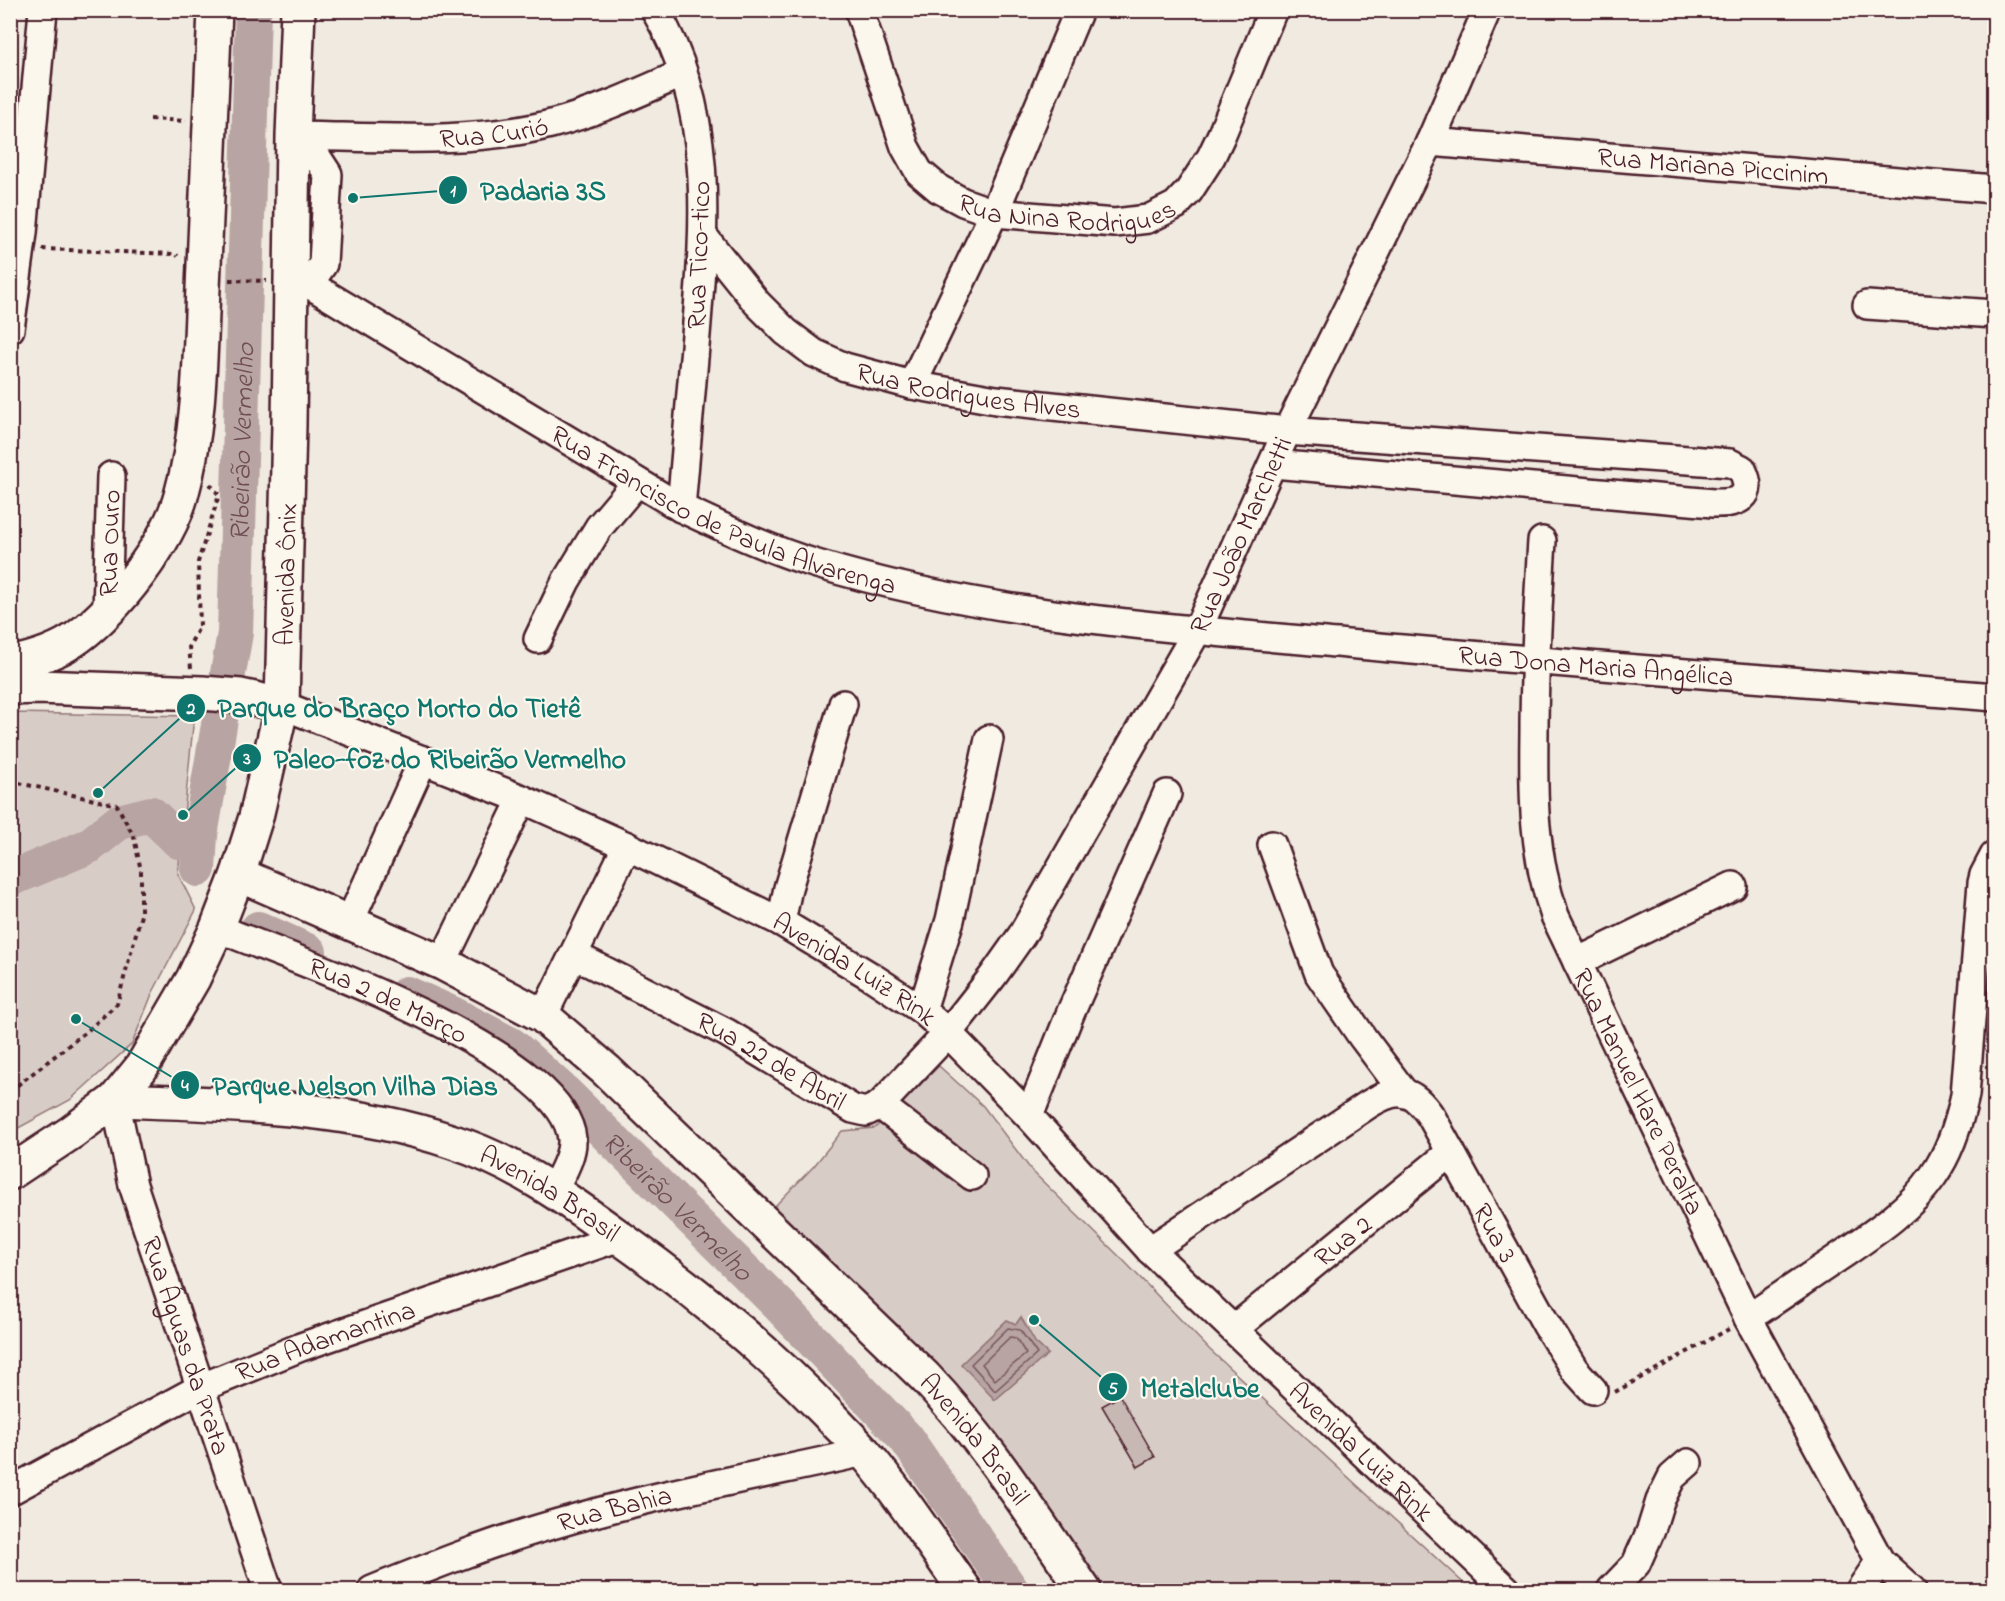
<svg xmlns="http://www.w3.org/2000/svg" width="2005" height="1601" viewBox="0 0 2005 1601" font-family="'Indie Flower',sans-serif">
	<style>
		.green { fill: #d8ccc6; stroke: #917678; stroke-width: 1.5 }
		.water { fill: #b8a4a2; stroke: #8c6f72; stroke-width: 1.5 }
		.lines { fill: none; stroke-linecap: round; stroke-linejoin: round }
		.shore { stroke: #76545b; stroke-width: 1.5 }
		.river { stroke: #b8a4a2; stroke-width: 36 }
		.building { fill: #c8b8b3; stroke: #4a1f2b; stroke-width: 1.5 }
		.minor-casing { stroke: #4a1f2b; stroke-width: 32 }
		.major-casing { stroke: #4a1f2b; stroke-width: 38 }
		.path { stroke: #4a1f2b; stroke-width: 4; stroke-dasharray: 4.5 4.5; stroke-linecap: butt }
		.minor { stroke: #fbf7ec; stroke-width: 27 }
		.major { stroke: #fbf7ec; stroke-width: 33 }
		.labels { text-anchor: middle; stroke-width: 4.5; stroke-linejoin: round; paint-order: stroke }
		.street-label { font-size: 27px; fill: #4a1f2b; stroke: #fbf7ec }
		.water-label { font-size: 28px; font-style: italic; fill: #704e55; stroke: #fbf7ec }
		.leader { fill: none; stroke: #0f766e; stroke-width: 2 }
		.callout-dot { fill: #0f766e; stroke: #fbf7ec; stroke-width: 2 }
		.mark-label { font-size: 18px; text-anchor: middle; font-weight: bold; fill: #fff }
		.callout-label { font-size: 28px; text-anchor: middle; font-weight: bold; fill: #0f766e; stroke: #fbf7ec; stroke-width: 4.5; stroke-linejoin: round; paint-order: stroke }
	</style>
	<rect width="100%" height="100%" fill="#f0eae0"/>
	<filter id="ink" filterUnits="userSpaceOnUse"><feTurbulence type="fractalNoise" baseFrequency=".0167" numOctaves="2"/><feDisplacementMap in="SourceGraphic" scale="12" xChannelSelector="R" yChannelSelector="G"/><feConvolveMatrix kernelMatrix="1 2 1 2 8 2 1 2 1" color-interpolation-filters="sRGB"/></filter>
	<g filter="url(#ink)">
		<path class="green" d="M11,713L194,716L178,874L196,910L152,994L132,1044L70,1100L11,1132Z
			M939,1066L983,1106L1032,1171L1124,1261L1210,1350L1471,1590H1101L993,1435L771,1210L814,1166L842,1131L875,1128Z"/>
		<path class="water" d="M1021,1317L1035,1342L1048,1354L995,1400L961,1364L1007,1320L1016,1324Z"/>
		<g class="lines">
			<path class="shore" d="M1008,1328L1020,1330L1037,1354L995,1391L971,1364Z
				M1010,1337L1016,1338L1026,1354L995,1380L982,1364Z"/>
			<g class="river">
				<path id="s1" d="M198,869L200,835L235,633L253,10"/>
				<path d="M10,879L89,846L119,822L151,814L179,841L200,835"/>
				<path d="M258,929L309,952"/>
				<path id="s2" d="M407,994L452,1014L511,1045L567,1095L780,1306L905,1437L1011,1590"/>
			</g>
		</g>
		<path class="building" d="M1120,1396L1155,1457L1138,1467L1102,1406Z"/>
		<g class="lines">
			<defs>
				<g id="minor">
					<path d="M655,10C715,110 705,224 696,335C691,393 686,451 681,508"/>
					<path id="s3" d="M859,10L905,147L919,172L939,189L963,202L994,213L1115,223L1148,219L1176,205L1189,191L1211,157L1221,136L1273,10"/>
					<path id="s4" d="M293,136C377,137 469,145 551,124C597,112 640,92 683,73"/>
					<path d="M304,137L328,174L323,264L309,284"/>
					<path id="s5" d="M1430,142L1994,189"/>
					<path id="s6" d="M704,237L757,303L786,332L814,353L845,367L912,385L996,400L1287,431L1730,463L1742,469C1756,498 1737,504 1713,503L1273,464"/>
					<path id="s7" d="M292,274L681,508C726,529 770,550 817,564C988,616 1169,628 1347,644C1562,664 1778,680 1994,697"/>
					<path d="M1867,305L1994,314"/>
					<path d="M10,329L23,233L43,10"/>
					<path d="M912,385L994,213L1079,10"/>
					<path id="s8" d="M1542,541C1538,605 1534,668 1534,732C1533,798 1533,853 1555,916L1748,1318L1880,1561L1912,1590"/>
					<path id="s9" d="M107,612L111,476"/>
					<path d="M538,639L566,581L599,527L637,482"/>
					<path id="s10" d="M282,705L522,799L627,846L781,922L872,977L922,1010L948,1033L1029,1116L1150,1250L1507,1590"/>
					<path d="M1272,845L1319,974L1363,1038L1405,1094"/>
					<path d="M350,921L423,760"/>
					<path d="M781,922L788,888L843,704"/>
					<path id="s11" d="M217,928C291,958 564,1052 572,1139C573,1156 561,1175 554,1190"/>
					<path id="s12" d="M574,955L727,1033L853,1109L866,1112L880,1105L948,1033L993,976L1022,935L1197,631L1287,431L1430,142L1487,10"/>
					<path d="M1577,962L1733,886"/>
					<path d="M442,963L522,799"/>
					<path d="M922,1010L950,920L989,739"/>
					<path d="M543,1016L627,846"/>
					<path id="s13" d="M115,1100L133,1185L268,1590"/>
					<path d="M880,1105L972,1176"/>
					<path d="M1029,1116L1070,1014L1167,794"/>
					<path id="s14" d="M1150,1250L1369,1104C1399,1086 1413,1089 1432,1118L1546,1324L1574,1369L1593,1390"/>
					<path d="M1748,1318C1777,1299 1806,1279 1836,1259C1871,1235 1909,1211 1933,1176C1950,1152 1959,1123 1965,1095L1982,883L1984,875L1994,856"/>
					<path id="s15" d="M1234,1329L1451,1152"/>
					<path id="s16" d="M10,1491L200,1388L301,1347L620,1237"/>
					<path id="s17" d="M372,1590C432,1566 492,1542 555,1524C657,1494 761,1475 865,1452"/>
					<path d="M1611,1590L1636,1564L1651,1530L1660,1501L1672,1477L1688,1463"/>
					<path d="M1860,1590L1880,1561"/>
				</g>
				<g id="major">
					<path d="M10,664C34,659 58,652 78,637C117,608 168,543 181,496C200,429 200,357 203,288C207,196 211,103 215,10"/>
					<path d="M10,688L38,687L202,693L241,696L282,705"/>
					<path id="s18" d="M238,874L442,963L543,1016L607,1071L925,1377C987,1442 1034,1517 1084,1590"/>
					<path id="s19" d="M115,1100C229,1104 343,1105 453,1142C515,1162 567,1199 619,1237C694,1290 764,1348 828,1414C840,1427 853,1439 864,1452C901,1495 932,1544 965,1590"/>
					<path id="s20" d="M10,1173L72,1132L115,1100L141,1068L193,979L217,928L238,874L256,817L282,705L289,425L293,136L298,10"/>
				</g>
			</defs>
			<use href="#minor" class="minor-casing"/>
			<use href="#major" class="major-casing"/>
			<path class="path" d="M150,119L186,121
				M42,249L175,254L178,256
				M229,280L267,281
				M191,668L189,646L200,626L198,562L219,495L210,484
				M10,781L117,805L134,837L141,871V915L117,1004L87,1031L10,1091
				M10,813L14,782
				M1615,1392L1729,1329"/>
			<use href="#minor" class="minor"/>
			<use href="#major" class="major"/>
		</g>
	</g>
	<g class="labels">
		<g class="street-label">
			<text dy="9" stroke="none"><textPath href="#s4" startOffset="201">Rua Curió</textPath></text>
			<text dy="9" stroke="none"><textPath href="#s5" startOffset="284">Rua Mariana Piccinim</textPath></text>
			<text dy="9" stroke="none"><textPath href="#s3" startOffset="333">Rua Nina Rodrigues</textPath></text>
			<text transform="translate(698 255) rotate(-88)" y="9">Rua Tico-tico</text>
			<text dy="9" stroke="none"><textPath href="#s6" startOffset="321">Rua Rodrigues Alves</textPath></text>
			<text dy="9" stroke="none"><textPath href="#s7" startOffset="494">Rua Francisco de Paula Alvarenga</textPath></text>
			<text dy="9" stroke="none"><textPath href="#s12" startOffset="1026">Rua João Marchetti</textPath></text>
			<text dy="9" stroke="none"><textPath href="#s9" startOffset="69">Rua Ouro</textPath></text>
			<text dy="9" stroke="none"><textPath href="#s20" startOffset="692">Avenida Ônix</textPath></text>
			<text dy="9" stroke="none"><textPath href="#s7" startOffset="1388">Rua Dona Maria Angélica</textPath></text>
			<text dy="9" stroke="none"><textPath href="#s10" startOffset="632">Avenida Luiz Rink</textPath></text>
			<text dy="9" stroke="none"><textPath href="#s11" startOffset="186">Rua 2 de Março</textPath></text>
			<text dy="9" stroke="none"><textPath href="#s12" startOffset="224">Rua 22 de Abril</textPath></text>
			<text dy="9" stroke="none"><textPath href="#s8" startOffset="572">Rua Manuel Hare Peralta</textPath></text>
			<text dy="9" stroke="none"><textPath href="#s19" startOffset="452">Avenida Brasil</textPath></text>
			<text dy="9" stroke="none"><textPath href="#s14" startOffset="470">Rua 3</textPath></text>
			<text dy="9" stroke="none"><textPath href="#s15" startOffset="140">Rua 2</textPath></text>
			<text dy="9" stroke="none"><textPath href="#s16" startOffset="350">Rua Adamantina</textPath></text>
			<text dy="9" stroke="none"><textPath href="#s13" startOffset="256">Rua Águas da Prata</textPath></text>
			<text dy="9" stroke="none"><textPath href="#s18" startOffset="942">Avenida Brasil</textPath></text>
			<text dy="9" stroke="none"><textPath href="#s10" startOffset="1334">Avenida Luiz Rink</textPath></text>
			<text dy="9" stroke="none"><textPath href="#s17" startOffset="256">Rua Bahia</textPath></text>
		</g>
		<g class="water-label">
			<text dy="10" stroke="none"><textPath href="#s1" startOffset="430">Ribeirão Vermelho</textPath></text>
			<text dy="10" stroke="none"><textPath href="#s2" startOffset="348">Ribeirão Vermelho</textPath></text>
		</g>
	</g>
	<path class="leader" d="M353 198L453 190M98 793L191 708M183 815L247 758M76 1019L185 1085M1034 1320L1113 1387"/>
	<g class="callout-dot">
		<circle cx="353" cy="198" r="6"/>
		<circle cx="98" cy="793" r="6"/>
		<circle cx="183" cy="815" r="6"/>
		<circle cx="76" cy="1019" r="6"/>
		<circle cx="1034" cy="1320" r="6"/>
		<circle cx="453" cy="190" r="15"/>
		<circle cx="191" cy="708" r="15"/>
		<circle cx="247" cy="758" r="15"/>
		<circle cx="185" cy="1085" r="15"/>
		<circle cx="1113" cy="1387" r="15"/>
	</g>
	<g class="mark-label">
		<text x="453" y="196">1</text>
		<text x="191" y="714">2</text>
		<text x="247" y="764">3</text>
		<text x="185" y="1091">4</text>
		<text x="1113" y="1394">5</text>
	</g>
	<g class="callout-label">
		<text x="543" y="200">Padaria 3S</text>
		<text x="399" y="717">Parque do Braço Morto do Tietê</text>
		<text x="450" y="768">Paleo-foz do Ribeirão Vermelho</text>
		<text x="355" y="1095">Parque Nelson Vilha Dias</text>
		<text x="1200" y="1397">Metalclube</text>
	</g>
	<rect width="2005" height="1601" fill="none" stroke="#fbf7ec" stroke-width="36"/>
	<rect x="18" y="18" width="1969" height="1565" fill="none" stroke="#4a1f2b" stroke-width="2" filter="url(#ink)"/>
</svg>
